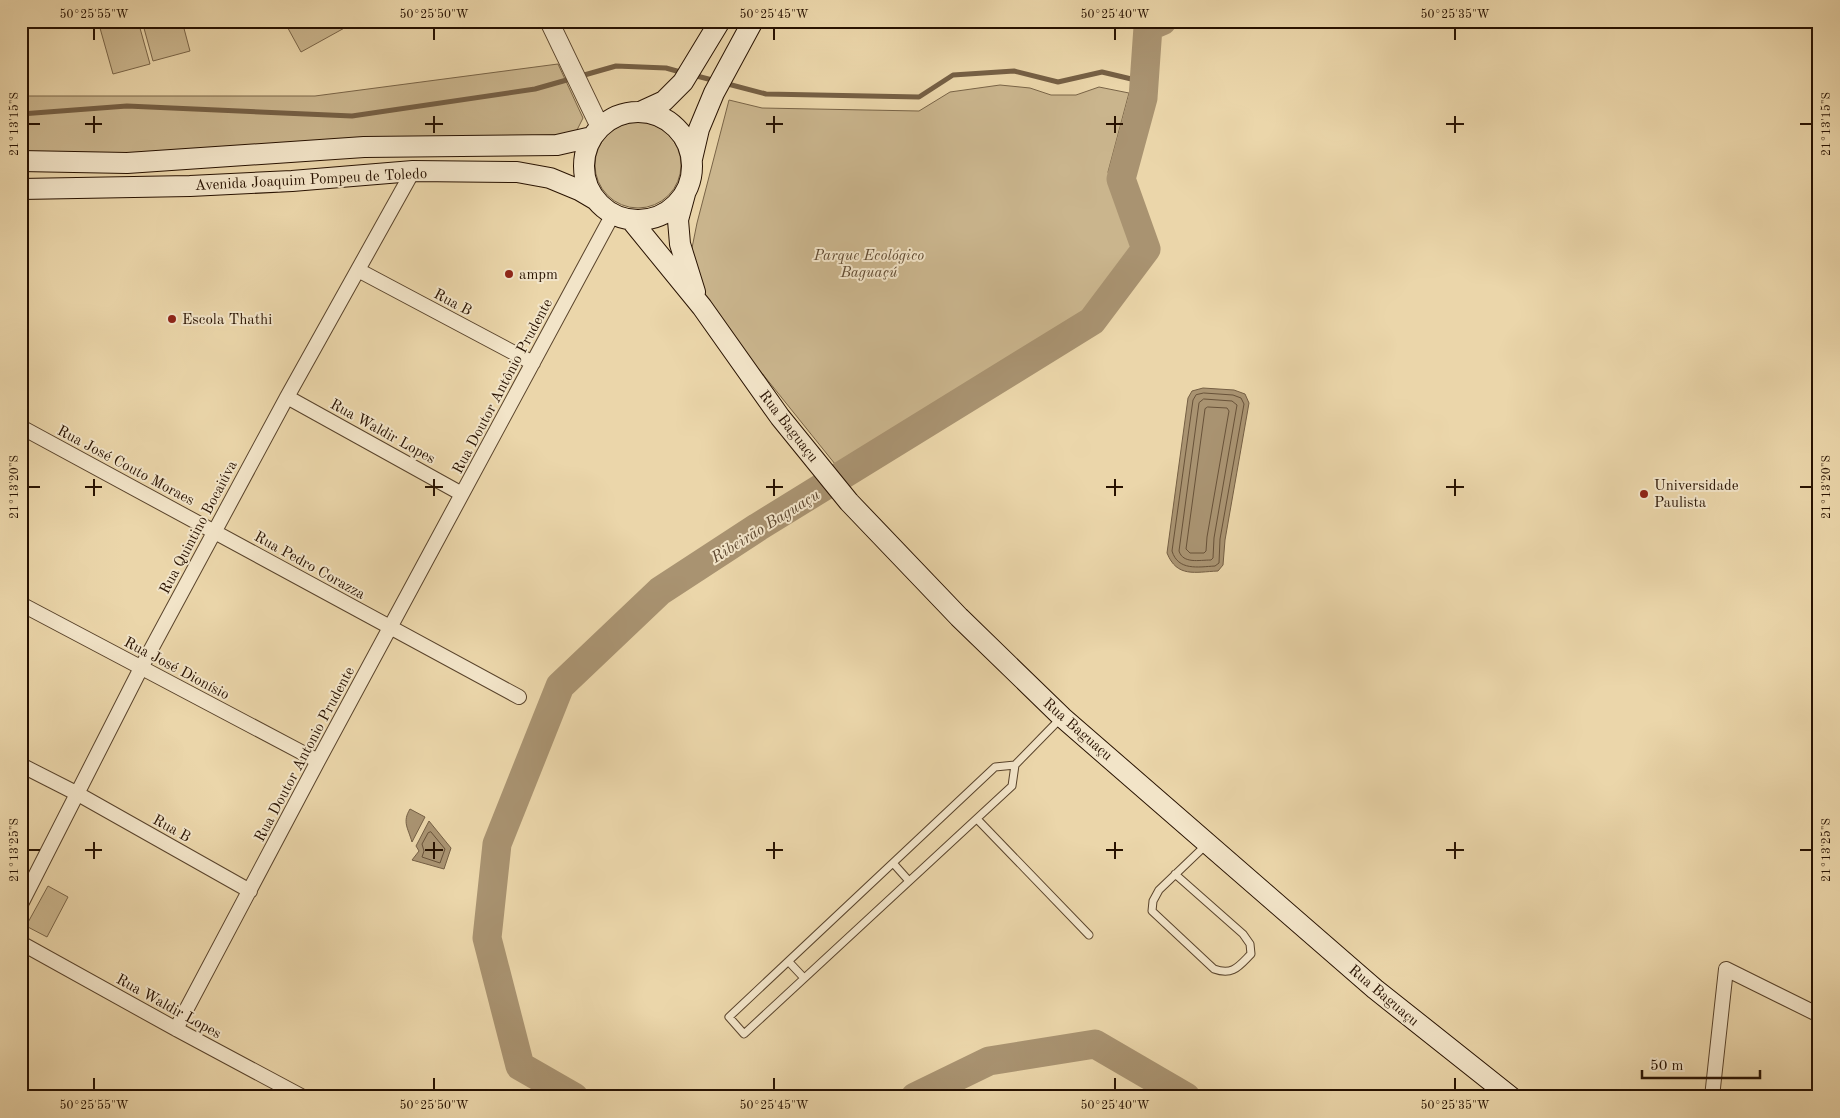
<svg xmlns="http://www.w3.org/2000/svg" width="1840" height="1118" viewBox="0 0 1840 1118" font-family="'Old Standard TT',serif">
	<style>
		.green { fill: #cab58d; stroke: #796447 }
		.water { fill: #a99371; stroke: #755f44 }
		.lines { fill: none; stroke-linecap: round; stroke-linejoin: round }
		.shore { stroke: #685239; stroke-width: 1 }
		.stream { stroke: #755f44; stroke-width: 5 }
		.river { stroke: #a99371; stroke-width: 29 }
		.service-casing { stroke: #59432b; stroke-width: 9 }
		.minor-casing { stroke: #59432b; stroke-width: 16 }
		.tertiary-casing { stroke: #59432b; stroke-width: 20 }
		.secondary-casing { stroke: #281201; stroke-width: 22 }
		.service { stroke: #f2e4c8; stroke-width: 7 }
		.minor { stroke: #f2e4c8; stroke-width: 14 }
		.tertiary { stroke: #f2e4c8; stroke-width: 18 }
		.secondary { stroke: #f2e4c8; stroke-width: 20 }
		.ticks { fill: none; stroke: #281201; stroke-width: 2 }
		.poi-dot { fill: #8f2418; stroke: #f2e4c8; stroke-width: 2 }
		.labels { text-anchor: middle; stroke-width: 4; stroke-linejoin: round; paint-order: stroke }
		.street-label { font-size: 15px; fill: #281201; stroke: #f2e4c8 }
		.park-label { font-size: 15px; font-style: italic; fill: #614b32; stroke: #f2e4c8 }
		.poi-label { font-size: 15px; fill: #281201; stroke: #f2e4c8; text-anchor: start }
		.water-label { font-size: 16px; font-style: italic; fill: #5c462e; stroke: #f2e4c8 }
		.neatline { fill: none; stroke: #281201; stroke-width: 2 }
		.ticks-label { font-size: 12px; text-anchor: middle; fill: #281201 }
	</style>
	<rect width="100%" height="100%" fill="#ebd6aa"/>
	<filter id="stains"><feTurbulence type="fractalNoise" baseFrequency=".004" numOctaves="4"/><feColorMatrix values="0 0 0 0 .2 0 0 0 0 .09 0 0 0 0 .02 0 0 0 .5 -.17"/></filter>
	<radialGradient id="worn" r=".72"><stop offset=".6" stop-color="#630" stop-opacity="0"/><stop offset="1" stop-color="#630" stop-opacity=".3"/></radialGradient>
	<path class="green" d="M98,21H138L150,64L113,74Z
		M142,21H182L190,51L153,61Z
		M284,21H345L348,26L301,52Z
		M558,64L583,118L575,134L363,142L21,169V96H315Z
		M1000,85L1030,88L1051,95H1076L1099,87L1129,93L1108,172L1133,250L1083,312L835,464L712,311L690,258L697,223L729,100L762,108L919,111L950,92Z
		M595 165a43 43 0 1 1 86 0a43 43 0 1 1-86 0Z
		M48,886L68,897L47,937L26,926Z"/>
	<path class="water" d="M1203,388L1234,390L1245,394L1249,403L1225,540L1223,565L1218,571C1195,572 1177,578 1167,553L1188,398L1192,391Z
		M410,809L425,817L412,842C408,828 402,822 410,809Z
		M429,821L451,848L444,869L412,860L419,851L416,846Z"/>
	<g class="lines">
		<path class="shore" d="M1204,393L1233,395L1241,398L1244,404L1220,539L1219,563L1215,566C1198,567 1178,571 1172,551L1193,400L1196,395Z
			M1204,399L1232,401L1237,405L1214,538L1213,558L1211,560C1199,560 1183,564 1179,551L1199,403Z
			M1208,407L1227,408L1229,411L1207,537L1206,551L1204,553H1190L1186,549L1205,409Z
			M431,832L445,849L440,863L422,857L424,851L422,844L428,833Z"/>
		<path class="stream" d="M693,75L716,81
			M724,83L766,94L919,97L953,75L1014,71L1058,82L1102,72L1144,82
			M21,114L127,106L352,116L535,89L616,66L666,68L684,73"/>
		<path class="river" d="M574,1097L520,1066L487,938L497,844L560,686L660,591L758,527L1092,321L1146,249L1121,179L1143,98L1148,27L1162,21
			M915,1097L989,1061L1095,1044L1186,1097"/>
		<defs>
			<path id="service" d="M1015,765L995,767L729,1017L744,1034L1012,786L1015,765L1061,718
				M977,819L1089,935
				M893,863L909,881
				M1175,874L1243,934L1250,944L1251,954C1239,966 1233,976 1214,969L1152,911L1153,901L1159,890L1206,845
				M789,962L804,978"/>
			<path id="minor" d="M358,270L533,363
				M287,397L462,494
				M21,427L519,697
				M21,604L318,761
				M21,765L78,794L250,891
				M21,904L141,668L287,397L413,171
				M21,943L176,1029L303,1097
				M176,1029L318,761L613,214
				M1712,1097L1726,969L1819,1015"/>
			<path id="tertiary" d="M549,21L600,127"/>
			<path id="secondary" d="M640,112L664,101L683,82L720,21
				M584 166a54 54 0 1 1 108 0a54 54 0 1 1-108 0Z
				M692,159L699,129L714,93L753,21
				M21,161L127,163L364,147L557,145L592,137
				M21,189L190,186L292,181L413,171L517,172L550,178L579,190L596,200
				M685,194L678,220L680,244L695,292
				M631,220L702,307L780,417L849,502L959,617L1062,717L1375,989L1511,1097"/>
		</defs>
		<use href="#service" class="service-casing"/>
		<use href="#minor" class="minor-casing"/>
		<use href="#tertiary" class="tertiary-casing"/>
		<use href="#secondary" class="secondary-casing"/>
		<use href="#service" class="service"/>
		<use href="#minor" class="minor"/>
		<use href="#tertiary" class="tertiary"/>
		<use href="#secondary" class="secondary"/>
	</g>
	<path class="ticks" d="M94,28V40M434,28V40M774,28V40M1115,28V40M1455,28V40M94,116V133M434,116V133M774,116V133M1115,116V133M1455,116V133M28,124H40M85,124H102M425,124H443M766,124H783M1106,124H1123M1446,124H1464M1800,124H1812M94,479V496M434,479V496M774,479V496M1115,479V496M1455,479V496M28,487H40M85,487H102M425,487H443M766,487H783M1106,487H1123M1446,487H1464M1800,487H1812M94,842V859M434,842V859M774,842V859M1115,842V859M1455,842V859M28,850H40M85,850H102M425,850H443M766,850H783M1106,850H1123M1446,850H1464M1800,850H1812M94,1078V1090M434,1078V1090M774,1078V1090M1115,1078V1090M1455,1078V1090"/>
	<g class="poi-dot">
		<circle cx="509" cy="274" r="5"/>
		<circle cx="172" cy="319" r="5"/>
		<circle cx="1644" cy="494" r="5"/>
	</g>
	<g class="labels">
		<g class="street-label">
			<text transform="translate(311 179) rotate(-3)" y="5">Avenida Joaquim Pompeu de Toledo</text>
			<text transform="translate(453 302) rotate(28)" y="5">Rua B</text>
			<text transform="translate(502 386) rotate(-62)" y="5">Rua Doutor Antônio Prudente</text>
			<text transform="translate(789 426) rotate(52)" y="5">Rua Baguaçu</text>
			<text transform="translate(383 431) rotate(29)" y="5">Rua Waldir Lopes</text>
			<text transform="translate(126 465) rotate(28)" y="5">Rua José Couto Moraes</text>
			<text transform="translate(198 527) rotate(-62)" y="5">Rua Quintino Bocaiúva</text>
			<text transform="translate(310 565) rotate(29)" y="5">Rua Pedro Corazza</text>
			<text transform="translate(177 668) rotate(28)" y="5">Rua José Dionísio</text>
			<text transform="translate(1078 729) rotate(41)" y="5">Rua Baguaçu</text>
			<text transform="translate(304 754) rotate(-62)" y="5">Rua Doutor Antonio Prudente</text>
			<text transform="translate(172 828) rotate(29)" y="5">Rua B</text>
			<text transform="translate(1384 995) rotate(40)" y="5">Rua Baguaçu</text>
			<text transform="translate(169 1006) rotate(29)" y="5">Rua Waldir Lopes</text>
		</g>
		<g class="park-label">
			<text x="869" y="260">Parque Ecológico<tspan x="869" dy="17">Baguaçú</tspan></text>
		</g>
		<g class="poi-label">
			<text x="519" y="279">ampm</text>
			<text x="182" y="324">Escola Thathi</text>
			<text x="1654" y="490">Universidade<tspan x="1654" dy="17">Paulista</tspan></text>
		</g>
		<g class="water-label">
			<text transform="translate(765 525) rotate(-32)" y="6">Ribeirão Baguaçu</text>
		</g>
	</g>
	<rect width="1840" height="1118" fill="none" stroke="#ebd6aa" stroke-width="55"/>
	<path d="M1642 1070v8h118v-8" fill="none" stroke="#281201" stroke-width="2.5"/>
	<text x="1650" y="1070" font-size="15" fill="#281201" stroke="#f2e4c8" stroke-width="4" paint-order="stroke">50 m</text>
	<rect x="28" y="28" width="1784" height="1062" class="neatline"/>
	<g class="ticks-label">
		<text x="94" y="18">50°25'55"W</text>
		<text x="434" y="18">50°25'50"W</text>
		<text x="774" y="18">50°25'45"W</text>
		<text x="1115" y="18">50°25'40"W</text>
		<text x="1455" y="18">50°25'35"W</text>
		<text transform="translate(14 124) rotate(-90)" y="4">21°13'15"S</text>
		<text transform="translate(1826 124) rotate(-90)" y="4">21°13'15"S</text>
		<text transform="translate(14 487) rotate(-90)" y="4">21°13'20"S</text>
		<text transform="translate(1826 487) rotate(-90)" y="4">21°13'20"S</text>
		<text transform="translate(14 850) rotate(-90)" y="4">21°13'25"S</text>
		<text transform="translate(1826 850) rotate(-90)" y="4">21°13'25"S</text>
		<text x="94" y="1109">50°25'55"W</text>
		<text x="434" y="1109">50°25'50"W</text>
		<text x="774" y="1109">50°25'45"W</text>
		<text x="1115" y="1109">50°25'40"W</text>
		<text x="1455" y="1109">50°25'35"W</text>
	</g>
	<rect width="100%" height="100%" filter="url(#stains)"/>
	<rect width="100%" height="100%" fill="url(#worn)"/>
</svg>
